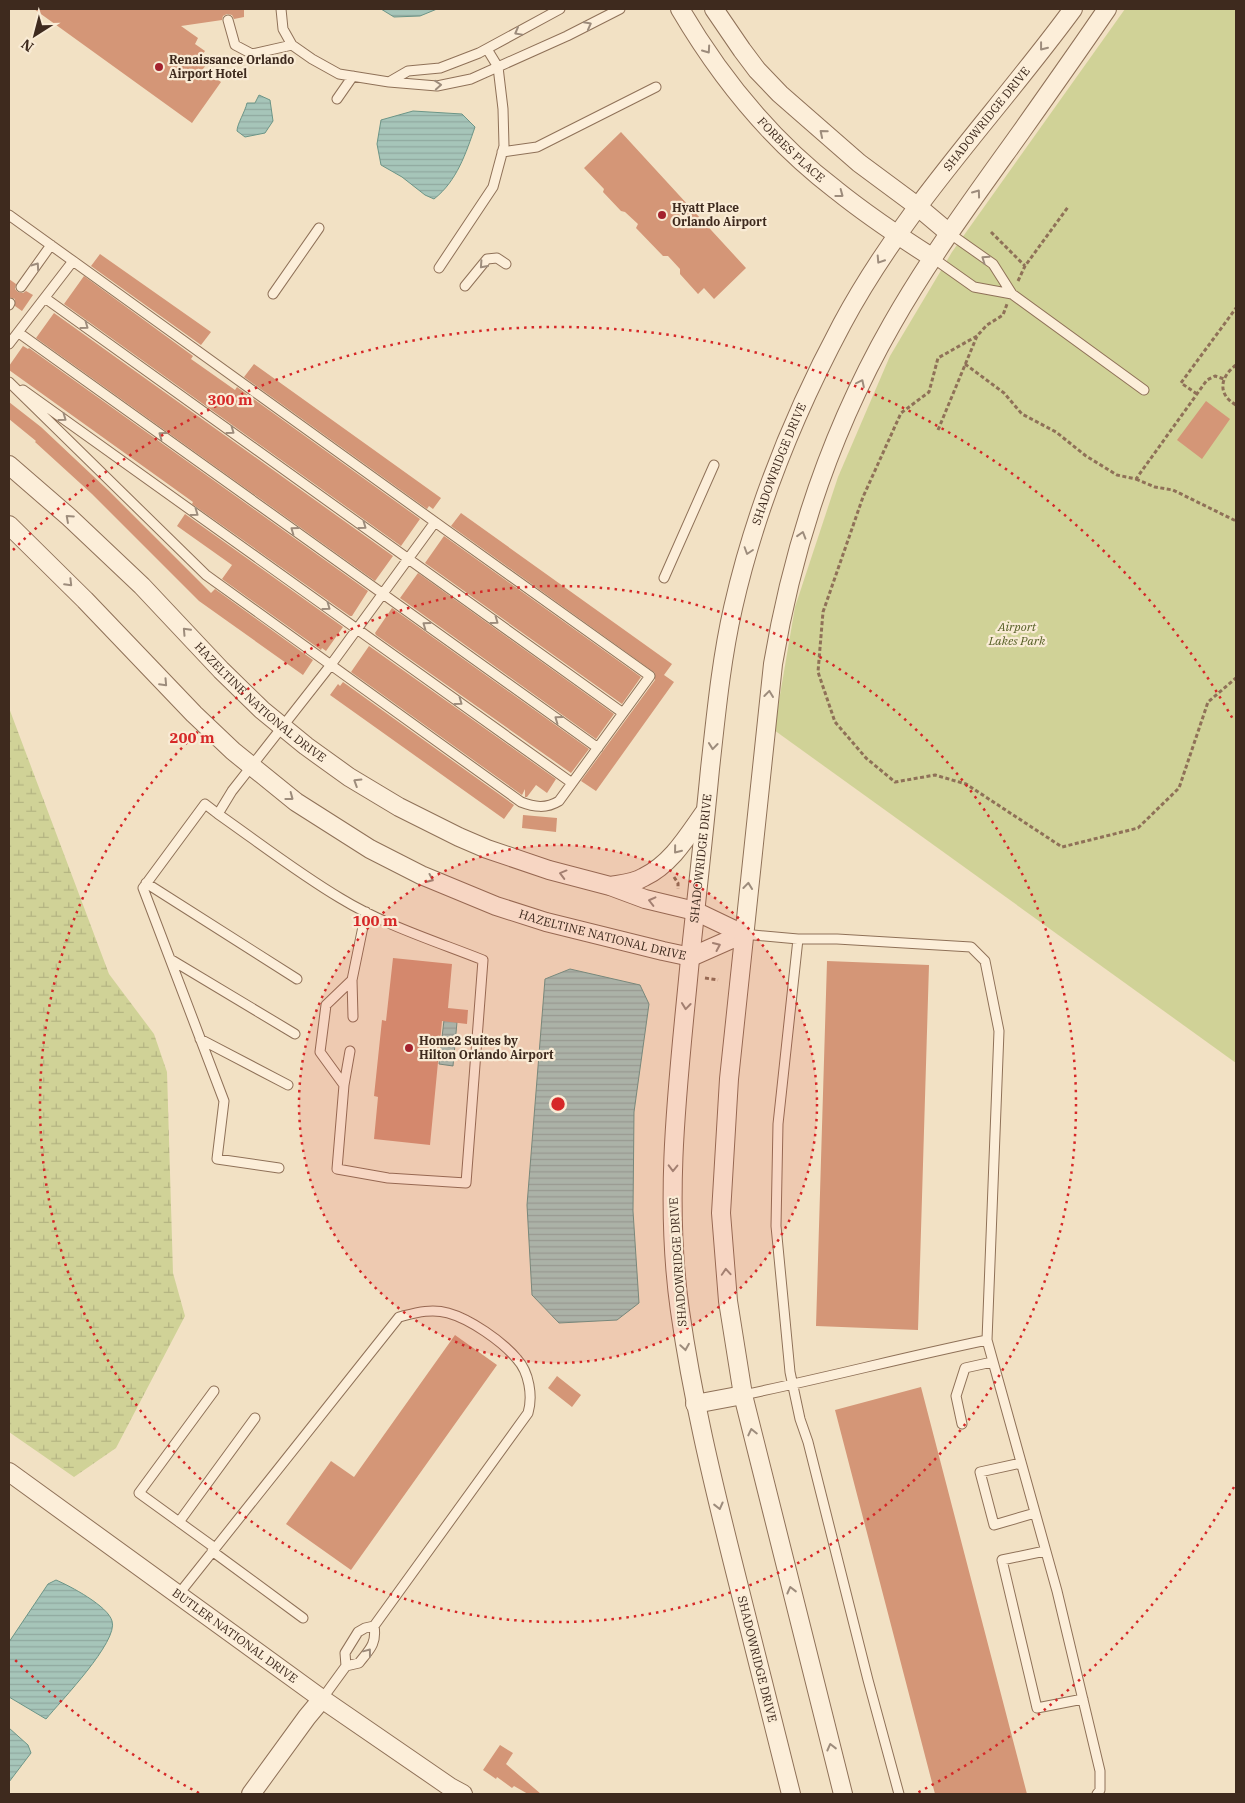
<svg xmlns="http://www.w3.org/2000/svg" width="1245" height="1803" viewBox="0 0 1245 1803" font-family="'IBM Plex Serif',serif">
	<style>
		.green { fill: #d0d297 }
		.wetland { fill: url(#wetland-marsh) }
		.water { fill: url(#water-rules); stroke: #6c9587 }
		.building { fill: #d49677 }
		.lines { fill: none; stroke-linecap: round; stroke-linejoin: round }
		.lane-casing { stroke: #8f7158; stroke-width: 11 }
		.street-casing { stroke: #8f7158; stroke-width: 20 }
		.path { stroke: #8f7158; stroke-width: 3; stroke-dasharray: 4 2.5; stroke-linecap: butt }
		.lane { stroke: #fceed9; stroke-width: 9 }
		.street { stroke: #fceed9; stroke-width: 18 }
		.oneway { stroke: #9d8c7c }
		.ring { fill: none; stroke: #d62828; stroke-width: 2.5; stroke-dasharray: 2.5 5 }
		.poi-dot { fill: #a4222e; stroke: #f9ebd5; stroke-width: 2 }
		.labels { text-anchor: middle; stroke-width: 4.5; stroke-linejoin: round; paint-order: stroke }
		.poi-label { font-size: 12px; font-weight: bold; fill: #3e2a1e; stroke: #f9ebd5; text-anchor: start }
		.street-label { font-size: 12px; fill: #3e2a1e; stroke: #f9ebd5 }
		.park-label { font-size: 12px; font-style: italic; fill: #525c22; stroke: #f9ebd5 }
		.centre { fill: #d62828; stroke: #f9ebd5; stroke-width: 2.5 }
		.ring-label { font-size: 15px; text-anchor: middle; font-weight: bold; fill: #d62828; stroke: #f9ebd5; stroke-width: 4.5; stroke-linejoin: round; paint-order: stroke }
	</style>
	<defs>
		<pattern id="wetland-marsh" width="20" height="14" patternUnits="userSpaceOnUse" patternTransform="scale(1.25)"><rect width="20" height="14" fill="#d0d297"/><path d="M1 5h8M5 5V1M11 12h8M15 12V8" fill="none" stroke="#b4b482"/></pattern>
		<pattern id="water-rules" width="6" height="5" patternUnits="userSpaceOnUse" patternTransform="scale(1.25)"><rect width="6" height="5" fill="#a6c5b9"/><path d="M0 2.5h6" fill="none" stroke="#90a99f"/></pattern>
	</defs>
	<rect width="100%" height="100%" fill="#f2e1c4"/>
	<path class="green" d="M1125,9H1236V1063L774,730L795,607L838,477L890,356L952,252Z"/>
	<path class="wetland" d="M9,708L109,974L154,1034L167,1072L173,1273L185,1316L116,1448L74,1477L9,1432Z"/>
	<path class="water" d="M381,9H437L420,16L394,17Z
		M259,95L270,100L273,121L265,133L245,137L237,131C237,124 245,112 247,103H255Z
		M413,111L462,114L475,127C466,153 457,181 434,199L425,195L402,177L381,165L377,144L381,120Z
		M570,969L640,985L649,1004L634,1112L633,1211L639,1303L617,1320L559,1323L532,1295L527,1205L545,979Z
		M444,1020L457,1022L453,1066L439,1064Z
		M56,1580C70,1586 108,1606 112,1621C119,1641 60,1702 46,1719L9,1697V1642L48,1584Z
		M9,1728L28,1745L31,1753L9,1782Z"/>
	<path class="building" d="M34,9H244V17L234,19L232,15L227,14L223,16L222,20L181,26L198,38L195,44L205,51L199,59L206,65L203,69L221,82L192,123Z
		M621,132L746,268L714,299L704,288L698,294L680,274V269L668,256H663L636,228L638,224L625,212L621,211L603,192L604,189L584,168Z
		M100,254L211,332L201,345L91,266Z
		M84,276L193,356L191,359L235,390L237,387L420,519L401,546L64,304Z
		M9,279L16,284L15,289L18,292L23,293L26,291L33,295L22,311L15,306V299L9,297Z
		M54,313L393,556L375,581L36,338Z
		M23,346L28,349L29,348L368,591L352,616H350L192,504L193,502L9,370V366Z
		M254,364L441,498L433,509L429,506L427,509L244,377Z
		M1206,401L1230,419L1202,459L1177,440Z
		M9,402L41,427L108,490L211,593L215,589L313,660L303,675L199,601L92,494L35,442L36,441L9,419Z
		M461,513L672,664L664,675L674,682L596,791L581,781L655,680V673L451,526Z
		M185,514L343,627L326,651L322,648L321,650L222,579L232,565L177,526Z
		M444,536L641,677L622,704L425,563Z
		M418,573L614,714L596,739L400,598Z
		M392,608L589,749L571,773L376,635L375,633Z
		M369,646L556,779L547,793L536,785L527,797H525V789L522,795L351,672Z
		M343,682L514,805L504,819L330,695L338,684L340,686Z
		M523,815L557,818L556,832L522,828Z
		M393,958L452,964L448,1008L468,1010L467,1024L442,1021L430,1145L374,1139L378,1097L374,1096L382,1020L386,1021Z
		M827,961L929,965L918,1330L816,1326Z
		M455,1335L497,1365L351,1570L286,1524L331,1461L354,1477Z
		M557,1376L581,1395L572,1407L548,1388Z
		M921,1387L1027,1794H935L835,1410Z
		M500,1745L513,1753L506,1764L541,1794H528L514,1786L512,1788L497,1777L496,1779L483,1770Z"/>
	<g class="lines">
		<defs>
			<path id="lane" d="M281,9L283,29L292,45L312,59L339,74L389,82L437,86L471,79L567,36L620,9
				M228,20L235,45L252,54L292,45
				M389,82L408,71L440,68L479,53L560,9
				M337,99L353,76
				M502,152L537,147L656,87
				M9,215L73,261
				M949,233L993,264L1012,294L1144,390
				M933,258L974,287L1012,294
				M439,268L493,187L504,146L503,109L498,67L487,49
				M465,286L487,259L497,258L506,264
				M21,287L51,245
				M273,294L319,228
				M45,298L623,713
				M9,305L10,303
				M19,333L598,748
				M9,344L73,261L435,522
				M9,382L206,575L521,802C534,807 546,809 559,801L650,676L435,522L330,666L232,791L218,814C258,842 298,873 340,898C384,925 435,941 483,960L466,1183L388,1178L337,1169L344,1085L320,1052L326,1005L352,980L366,912
				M23,390L572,783
				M664,578L714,465
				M218,814L205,804L143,888L224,1101L217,1159L279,1168
				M146,883L297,979
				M743,934L798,939H837L971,947L985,961L999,1031L987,1340L1057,1591L1100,1771V1790L1097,1794
				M798,939L778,1124L776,1226L790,1372L800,1419L808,1442L868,1680L899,1794
				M170,959L295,1034
				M352,980L353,1017
				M200,1039L288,1085
				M344,1085L350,1051
				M214,1391L139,1493L215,1548
				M743,1395C825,1378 905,1357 987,1340
				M962,1424L956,1396L965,1368L992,1362
				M1021,1463L980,1472L994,1525L1035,1513
				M179,1522L255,1418
				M212,1551L303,1618
				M1045,1551L1002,1560L1037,1708L1083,1699
				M178,1595L399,1317C415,1313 431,1308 448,1313C470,1319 502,1341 517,1359C529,1372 533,1396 528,1413L374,1626L365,1628L358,1632L345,1653L346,1666L322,1699
				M346,1666L359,1663C369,1650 377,1644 374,1626"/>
			<g id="street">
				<path id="s1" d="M680,9C720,77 773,142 836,190C867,215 900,237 933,258"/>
				<path d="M714,9L742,50L757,70L780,94L859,163L917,206L949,233"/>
				<path id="s2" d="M9,465L69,517L142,586L221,670L262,710L306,746L349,777L399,807L459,837L487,849L549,870L610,886L645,899L695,911L743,934"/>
				<path id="s3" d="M9,525L85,600L194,714L233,751L296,802L370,849L421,875L496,906L546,922L663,951L691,957L743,934"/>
				<path d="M611,886C622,884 634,883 644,877C671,864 687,837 704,813"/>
				<path d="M695,1404L743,1395"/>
				<path id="s4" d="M9,1472L322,1699L450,1787L463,1794"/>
				<path d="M251,1794L307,1717L322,1699"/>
				<path id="s5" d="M791,1794C771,1717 753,1640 733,1563C712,1479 692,1396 680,1311C663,1193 679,1076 690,959C697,895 704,832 710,769C716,715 721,661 733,608C755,511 795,412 842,324C904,208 996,114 1073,9"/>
				<path d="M843,1794L743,1395L728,1301L721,1213L729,1079L773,664C793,545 832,429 892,324C930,257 976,195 1021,132C1050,91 1079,50 1107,9"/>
			</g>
		</defs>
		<use href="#lane" class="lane-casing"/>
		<use href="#street" class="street-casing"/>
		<path class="path" d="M991,232L1025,266
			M1018,281L1025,266L1068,207
			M977,336L938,358L929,392L901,413L863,497L823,612L818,672L835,722L866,758L895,782L935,775L966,784L1062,847L1138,828L1179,788L1208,702L1236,678
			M965,364L1004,393L1022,414L1056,432L1086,456L1117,475L1136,479L1207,380L1215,376L1224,379
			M1236,365C1220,377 1217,394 1236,405
			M1197,394L1181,383L1236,308
			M938,430L977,336L987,325L1003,315L1007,304
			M1136,479L1155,487L1173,490L1236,521
			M674,877L678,883V889
			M705,978L718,980"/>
		<use href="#lane" class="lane"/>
		<use href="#street" class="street"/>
	</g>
	<defs><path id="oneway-chevron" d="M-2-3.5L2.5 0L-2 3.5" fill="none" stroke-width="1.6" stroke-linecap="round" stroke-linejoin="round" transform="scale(1.25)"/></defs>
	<g class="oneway">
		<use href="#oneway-chevron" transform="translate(588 25) rotate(-28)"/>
		<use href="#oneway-chevron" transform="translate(518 32) rotate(151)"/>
		<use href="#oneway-chevron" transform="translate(1043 47) rotate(128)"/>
		<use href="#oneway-chevron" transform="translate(707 50) rotate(55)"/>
		<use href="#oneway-chevron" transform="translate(438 85) rotate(-4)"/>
		<use href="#oneway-chevron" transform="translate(823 133) rotate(-140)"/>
		<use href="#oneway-chevron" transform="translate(977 193) rotate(-54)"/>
		<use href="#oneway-chevron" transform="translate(840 194) rotate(37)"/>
		<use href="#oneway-chevron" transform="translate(985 259) rotate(-145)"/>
		<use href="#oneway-chevron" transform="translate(880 260) rotate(123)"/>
		<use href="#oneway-chevron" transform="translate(483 265) rotate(132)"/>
		<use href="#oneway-chevron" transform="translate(36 266) rotate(-55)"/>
		<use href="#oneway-chevron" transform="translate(85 326) rotate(36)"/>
		<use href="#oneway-chevron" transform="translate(861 383) rotate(-64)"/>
		<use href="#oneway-chevron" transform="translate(63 418) rotate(36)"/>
		<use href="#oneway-chevron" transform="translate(231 431) rotate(36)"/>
		<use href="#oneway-chevron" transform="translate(162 435) rotate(-144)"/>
		<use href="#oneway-chevron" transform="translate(195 513) rotate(36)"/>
		<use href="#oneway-chevron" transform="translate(69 518) rotate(-138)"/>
		<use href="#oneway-chevron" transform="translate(363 526) rotate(36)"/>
		<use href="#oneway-chevron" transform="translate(294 530) rotate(-144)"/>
		<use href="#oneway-chevron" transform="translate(802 535) rotate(-73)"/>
		<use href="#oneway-chevron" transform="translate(748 551) rotate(108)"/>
		<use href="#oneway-chevron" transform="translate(69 583) rotate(45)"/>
		<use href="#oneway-chevron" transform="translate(327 607) rotate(36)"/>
		<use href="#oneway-chevron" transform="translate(495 621) rotate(36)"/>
		<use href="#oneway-chevron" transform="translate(426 625) rotate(-144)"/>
		<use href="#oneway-chevron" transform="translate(186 631) rotate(-133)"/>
		<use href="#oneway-chevron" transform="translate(164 683) rotate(47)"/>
		<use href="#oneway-chevron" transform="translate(769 694) rotate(-83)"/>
		<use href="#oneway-chevron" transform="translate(459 702) rotate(36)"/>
		<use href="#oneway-chevron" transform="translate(558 719) rotate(-144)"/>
		<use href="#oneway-chevron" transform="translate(713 746) rotate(96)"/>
		<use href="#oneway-chevron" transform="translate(357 782) rotate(-148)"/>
		<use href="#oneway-chevron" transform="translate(290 797) rotate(37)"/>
		<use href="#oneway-chevron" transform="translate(677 850) rotate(129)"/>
		<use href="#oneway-chevron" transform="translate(563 874) rotate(-165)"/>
		<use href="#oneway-chevron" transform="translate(430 879) rotate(24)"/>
		<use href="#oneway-chevron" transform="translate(748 886) rotate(-84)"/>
		<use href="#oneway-chevron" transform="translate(652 901) rotate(-166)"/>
		<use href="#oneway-chevron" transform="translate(717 946) rotate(-24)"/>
		<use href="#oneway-chevron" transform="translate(686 1006) rotate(96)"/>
		<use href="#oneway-chevron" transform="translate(673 1168) rotate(91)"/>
		<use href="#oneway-chevron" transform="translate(726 1272) rotate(-94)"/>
		<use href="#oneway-chevron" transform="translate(685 1347) rotate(81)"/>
		<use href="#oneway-chevron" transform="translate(752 1432) rotate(-103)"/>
		<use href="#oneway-chevron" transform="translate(719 1506) rotate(76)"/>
		<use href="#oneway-chevron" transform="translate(791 1590) rotate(-104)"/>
		<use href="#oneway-chevron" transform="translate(368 1652) rotate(-53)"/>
		<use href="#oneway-chevron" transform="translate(831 1747) rotate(-104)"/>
	</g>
	<circle cx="558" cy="1104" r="259" fill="#d62828" fill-opacity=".12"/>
	<g class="ring">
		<circle cx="558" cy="1104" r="259"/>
		<circle cx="558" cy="1104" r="518"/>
		<path d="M1234 1487A777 777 0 0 1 917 1793M199 1793A777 777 0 0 1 13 1658M13 550A777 777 0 0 1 1234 721"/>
	</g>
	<g class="poi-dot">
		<circle cx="159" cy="67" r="5"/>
		<circle cx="662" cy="215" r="5"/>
		<circle cx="409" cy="1048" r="5"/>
	</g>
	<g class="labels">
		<g class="poi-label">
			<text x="169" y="64">Renaissance Orlando<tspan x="169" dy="14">Airport Hotel</tspan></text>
			<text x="672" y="212">Hyatt Place<tspan x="672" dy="14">Orlando Airport</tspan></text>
			<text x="419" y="1045">Home2 Suites by<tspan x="419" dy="14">Hilton Orlando Airport</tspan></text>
		</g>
		<g class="street-label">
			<text dy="4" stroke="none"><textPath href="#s5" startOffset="1759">SHADOWRIDGE DRIVE</textPath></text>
			<text dy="4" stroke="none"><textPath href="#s1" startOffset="180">FORBES PLACE</textPath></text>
			<text dy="4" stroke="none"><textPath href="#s5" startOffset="1354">SHADOWRIDGE DRIVE</textPath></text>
			<text dy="4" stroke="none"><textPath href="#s2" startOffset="346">HAZELTINE NATIONAL DRIVE</textPath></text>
			<text dy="4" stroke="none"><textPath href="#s5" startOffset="950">SHADOWRIDGE DRIVE</textPath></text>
			<text dy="4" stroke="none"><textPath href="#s3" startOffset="736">HAZELTINE NATIONAL DRIVE</textPath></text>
			<text transform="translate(678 1262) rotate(-94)" y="4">SHADOWRIDGE DRIVE</text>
			<text dy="4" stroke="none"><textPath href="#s4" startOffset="279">BUTLER NATIONAL DRIVE</textPath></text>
			<text transform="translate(757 1659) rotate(76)" y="4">SHADOWRIDGE DRIVE</text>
		</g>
		<g class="park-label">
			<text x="1017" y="631">Airport<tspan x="1017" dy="14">Lakes Park</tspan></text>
		</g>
	</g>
	<circle cx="558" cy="1104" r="8" class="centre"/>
	<g class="ring-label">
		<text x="230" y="405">300 m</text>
		<text x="192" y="743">200 m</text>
		<text x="375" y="926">100 m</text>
	</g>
	<rect width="1245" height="1803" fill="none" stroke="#3e2a1e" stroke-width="20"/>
	<g transform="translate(35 35) rotate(216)" stroke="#f9ebd5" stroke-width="4" paint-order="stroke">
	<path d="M0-4L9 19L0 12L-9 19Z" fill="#3e2a1e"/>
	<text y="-8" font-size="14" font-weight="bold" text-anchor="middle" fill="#3e2a1e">N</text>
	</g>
</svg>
